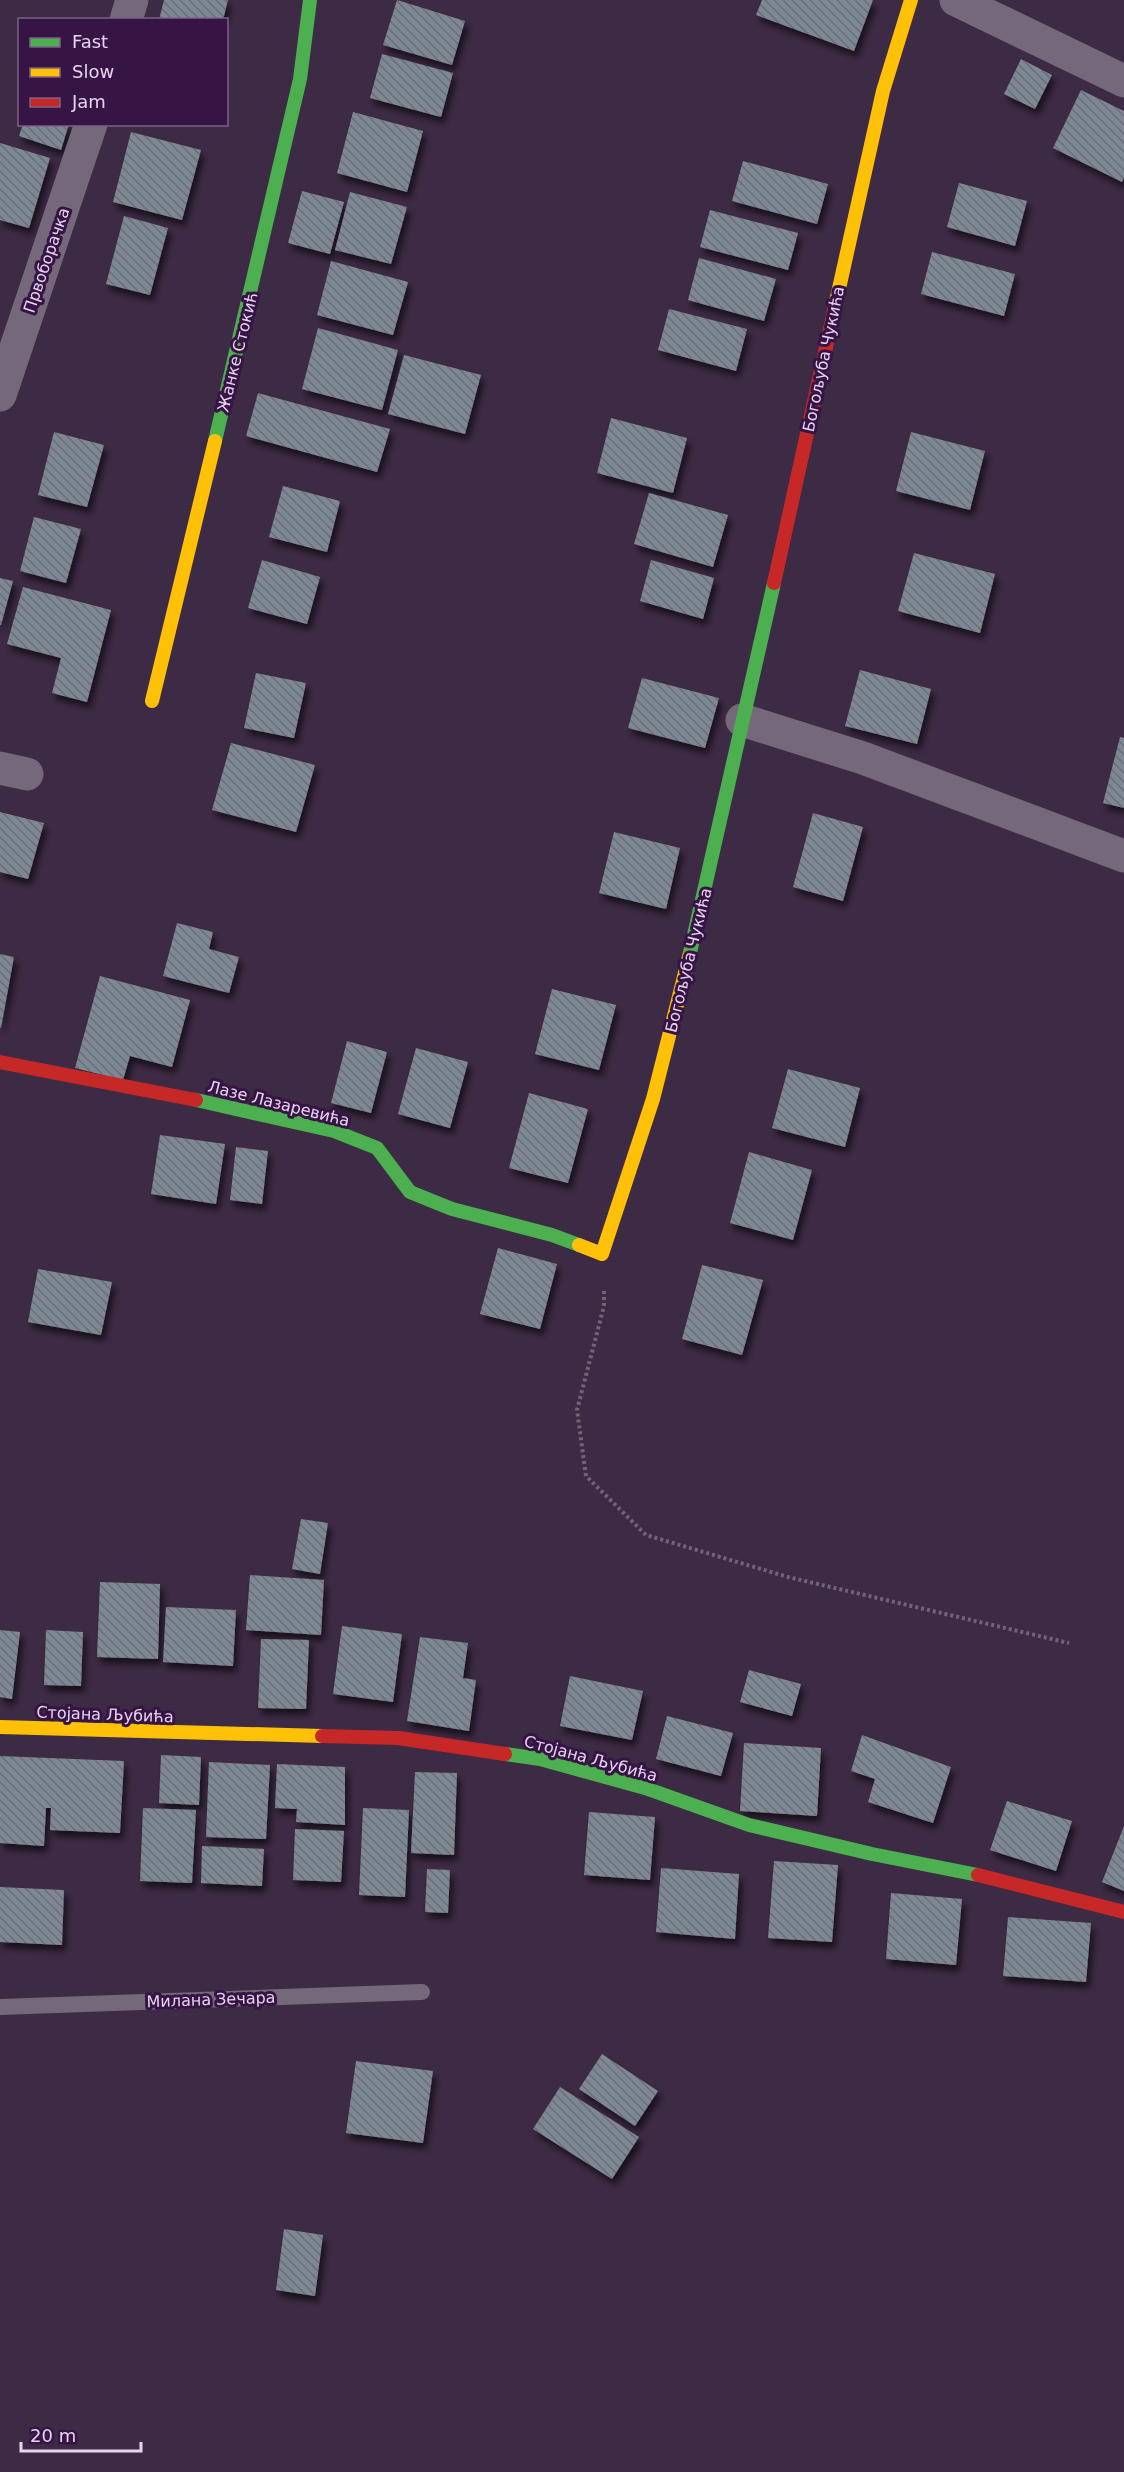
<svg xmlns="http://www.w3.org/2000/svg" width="1124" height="2472" viewBox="0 0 1124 2472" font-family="'DejaVu Sans',sans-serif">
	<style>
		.building { fill: url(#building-back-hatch); filter: url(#shadow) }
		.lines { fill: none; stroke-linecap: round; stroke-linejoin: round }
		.path { stroke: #706575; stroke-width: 4; stroke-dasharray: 3 3; stroke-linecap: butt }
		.lane { stroke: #74687a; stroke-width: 16 }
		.street { stroke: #74687a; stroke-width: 33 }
		.fast { stroke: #4caf50; stroke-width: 14 }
		.slow { stroke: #ffc107; stroke-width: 14 }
		.jam { stroke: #c62828; stroke-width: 14 }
		.labels { text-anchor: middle; stroke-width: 6; stroke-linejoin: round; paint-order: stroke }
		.street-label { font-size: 16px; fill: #e7d3f0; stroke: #361444 }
	</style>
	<defs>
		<pattern id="building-back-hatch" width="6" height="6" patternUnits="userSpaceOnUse" patternTransform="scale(1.5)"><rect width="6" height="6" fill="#7e8893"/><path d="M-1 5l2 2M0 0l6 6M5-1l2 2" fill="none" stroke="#6a6e79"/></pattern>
		<filter id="shadow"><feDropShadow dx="3.5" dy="6" stdDeviation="3" flood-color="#0009"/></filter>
	</defs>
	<rect width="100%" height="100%" fill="#3d2a44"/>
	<path class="building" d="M164,0H228L223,20H159Z
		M397,0L465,21L452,65L383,45Z
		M762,0H873L854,51L756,15Z
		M382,54L453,73L441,117L370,98Z
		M1021,59L1052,75L1035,109L1004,94Z
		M1081,90L1124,111V178L1122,182L1053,148Z
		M353,112L423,131L407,192L337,173Z
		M23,124H69L61,150L19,136Z
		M131,132L201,150L182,220L113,202Z
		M0,143L50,158L29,228L0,220Z
		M743,161L828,184L817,224L732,201Z
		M959,183L1027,201L1015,246L947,227Z
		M302,191L344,202L330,254L288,243Z
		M350,192L407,207L391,264L335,250Z
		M710,210L798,233L788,270L700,247Z
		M124,216L168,228L150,295L106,284Z
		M932,252L1015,274L1004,316L921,294Z
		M699,258L776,279L764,321L688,300Z
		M331,261L408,282L393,335L317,315Z
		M669,309L747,329L736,371L658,350Z
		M318,328L398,350L382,410L302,389Z
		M404,355L481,375L465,434L388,414Z
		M258,393L390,429L377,472L246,436Z
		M611,418L687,438L673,493L597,473Z
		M54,432L104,445L87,507L38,495Z
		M911,432L985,451L970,510L896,491Z
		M283,486L340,501L327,552L269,537Z
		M649,493L728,515L713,567L634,544Z
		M34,517L81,529L66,583L20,571Z
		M914,553L995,574L980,633L898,611Z
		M262,560L320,577L307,624L248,608Z
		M651,560L714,578L703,619L640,601Z
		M0,578L13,581L1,625H0Z
		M23,587L111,610L87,702L52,693L61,658L7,644Z
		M860,670L931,689L917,744L845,726Z
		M256,673L306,683L294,738L244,728Z
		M642,678L719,698L705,748L628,728Z
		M1120,737L1124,738V808L1103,803Z
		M231,743L315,765L296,832L212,810Z
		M0,812L44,823L28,879L0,872Z
		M813,813L863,827L843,901L793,887Z
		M614,832L680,848L666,909L599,893Z
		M177,923L213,932L209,949L239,957L229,993L163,976Z
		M0,954L14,957L1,1028H0Z
		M100,976L190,1000L172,1067L130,1056L123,1080L75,1068Z
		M552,989L616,1005L599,1070L535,1054Z
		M347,1041L387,1052L371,1113L331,1103Z
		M416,1048L468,1062L450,1128L398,1114Z
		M788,1069L860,1088L845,1147L772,1128Z
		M529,1093L588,1109L568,1183L509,1168Z
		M160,1135L225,1144L216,1204L151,1194Z
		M236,1147L268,1151L262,1204L230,1200Z
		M749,1152L812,1170L793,1240L730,1223Z
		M498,1248L557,1264L540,1329L480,1314Z
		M702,1265L763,1280L742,1355L682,1339Z
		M38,1269L112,1282L101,1335L28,1322Z
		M301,1519L328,1523L320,1574L292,1569Z
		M250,1575L324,1580L321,1635L246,1630Z
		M100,1582L160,1584L158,1659L97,1657Z
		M166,1607L236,1610L233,1666L163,1662Z
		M342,1626L402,1634L393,1702L333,1694Z
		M0,1630L20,1632L12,1699L0,1697Z
		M46,1630L83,1632L81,1686L44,1685Z
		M420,1637L468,1643L463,1678L476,1680L469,1731L407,1721Z
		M261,1639L309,1640L306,1709L258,1708Z
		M749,1670L801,1684L792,1716L740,1702Z
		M570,1676L643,1691L632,1740L560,1726Z
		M667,1716L733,1733L721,1776L656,1759Z
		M862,1735L951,1767L933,1823L868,1802L875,1779L851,1771Z
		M744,1743L821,1748L817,1816L740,1811Z
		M161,1755L201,1757L199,1805L159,1803Z
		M0,1756L124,1761L120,1833L50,1830L51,1808H46L44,1846L0,1843Z
		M209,1762L270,1765L266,1839L206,1837Z
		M277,1764L345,1767V1825L296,1822L297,1809L275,1808Z
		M415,1772L457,1773L454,1855L411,1853Z
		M1007,1801L1072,1821L1056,1871L990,1850Z
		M143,1808L196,1810L192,1883L140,1881Z
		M363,1808L409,1810L405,1897L359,1895Z
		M589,1812L655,1817L650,1880L584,1875Z
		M1124,1826V1891L1102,1882Z
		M295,1829L344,1831L341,1882L293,1880Z
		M202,1846L264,1849L262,1886L201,1883Z
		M774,1861L838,1865L832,1942L768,1938Z
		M661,1868L739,1874L735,1939L656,1932Z
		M427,1869L450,1870L448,1913L425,1912Z
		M0,1887L64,1890L62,1945L0,1942Z
		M891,1893L962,1899L956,1965L886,1959Z
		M1008,1917L1091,1923L1086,1982L1003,1976Z
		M602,2054L658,2091L635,2126L579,2089Z
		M356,2061L433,2071L423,2143L346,2133Z
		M560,2087L639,2137L612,2179L533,2129Z
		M284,2229L323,2235L315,2296L276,2290Z"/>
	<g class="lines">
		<path class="path" d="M604,1291V1306L577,1410L586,1476L646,1535L788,1577L1069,1643"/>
		<path class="lane" d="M0,2007L422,1992"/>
		<path class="street" d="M956,0L1124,81
			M126,20L132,0
			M0,395L91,124
			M742,720L863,758L1124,856
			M0,768L27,774"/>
		<path class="fast" d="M215,441L300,79L310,0
			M689,957L774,583
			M196,1100L334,1131L377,1148L410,1192L452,1209L552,1235L579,1245
			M505,1754L540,1759L645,1788L749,1825L872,1854L978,1875"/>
		<path class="slow" d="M836,302L883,91L911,0
			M152,701L215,441
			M579,1245L602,1254L653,1099L689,957
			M0,1727L322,1736"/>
		<path class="jam" d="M774,583L836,302
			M0,1062L196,1100
			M322,1736L398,1738L505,1754
			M978,1875L1124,1912"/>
	</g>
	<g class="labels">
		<g class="street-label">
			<text transform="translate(46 260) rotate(-71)" y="6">Првоборачка</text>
			<text transform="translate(237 352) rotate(-76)" y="6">Жанке Стокић</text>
			<text transform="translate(823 359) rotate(-78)" y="6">Богољуба Чукића</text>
			<text transform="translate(688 960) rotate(-76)" y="6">Богољуба Чукића</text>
			<text transform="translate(279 1103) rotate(14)" y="6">Лазе Лазаревића</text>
			<text transform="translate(105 1714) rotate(2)" y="6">Стојана Љубића</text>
			<text transform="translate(591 1758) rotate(15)" y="6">Стојана Љубића</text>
			<text transform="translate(211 1999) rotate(-2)" y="6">Милана Зечара</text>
		</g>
	</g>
	<rect x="18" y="18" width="210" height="108" fill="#361444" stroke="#7d6089" stroke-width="1.5"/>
	<rect x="30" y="38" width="30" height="9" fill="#4caf50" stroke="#7d6089" stroke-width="1.5"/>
	<text x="72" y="48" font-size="18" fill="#e7d3f0">Fast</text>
	<rect x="30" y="68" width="30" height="9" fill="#ffc107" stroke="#7d6089" stroke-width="1.5"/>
	<text x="72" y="78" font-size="18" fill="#e7d3f0">Slow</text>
	<rect x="30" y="98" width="30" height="9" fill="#c62828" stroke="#7d6089" stroke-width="1.5"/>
	<text x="72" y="108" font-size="18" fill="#e7d3f0">Jam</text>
	<path d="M21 2442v9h120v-9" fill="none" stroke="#e7d3f0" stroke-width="3"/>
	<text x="30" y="2442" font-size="18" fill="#e7d3f0" stroke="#361444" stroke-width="4.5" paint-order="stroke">20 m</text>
</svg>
